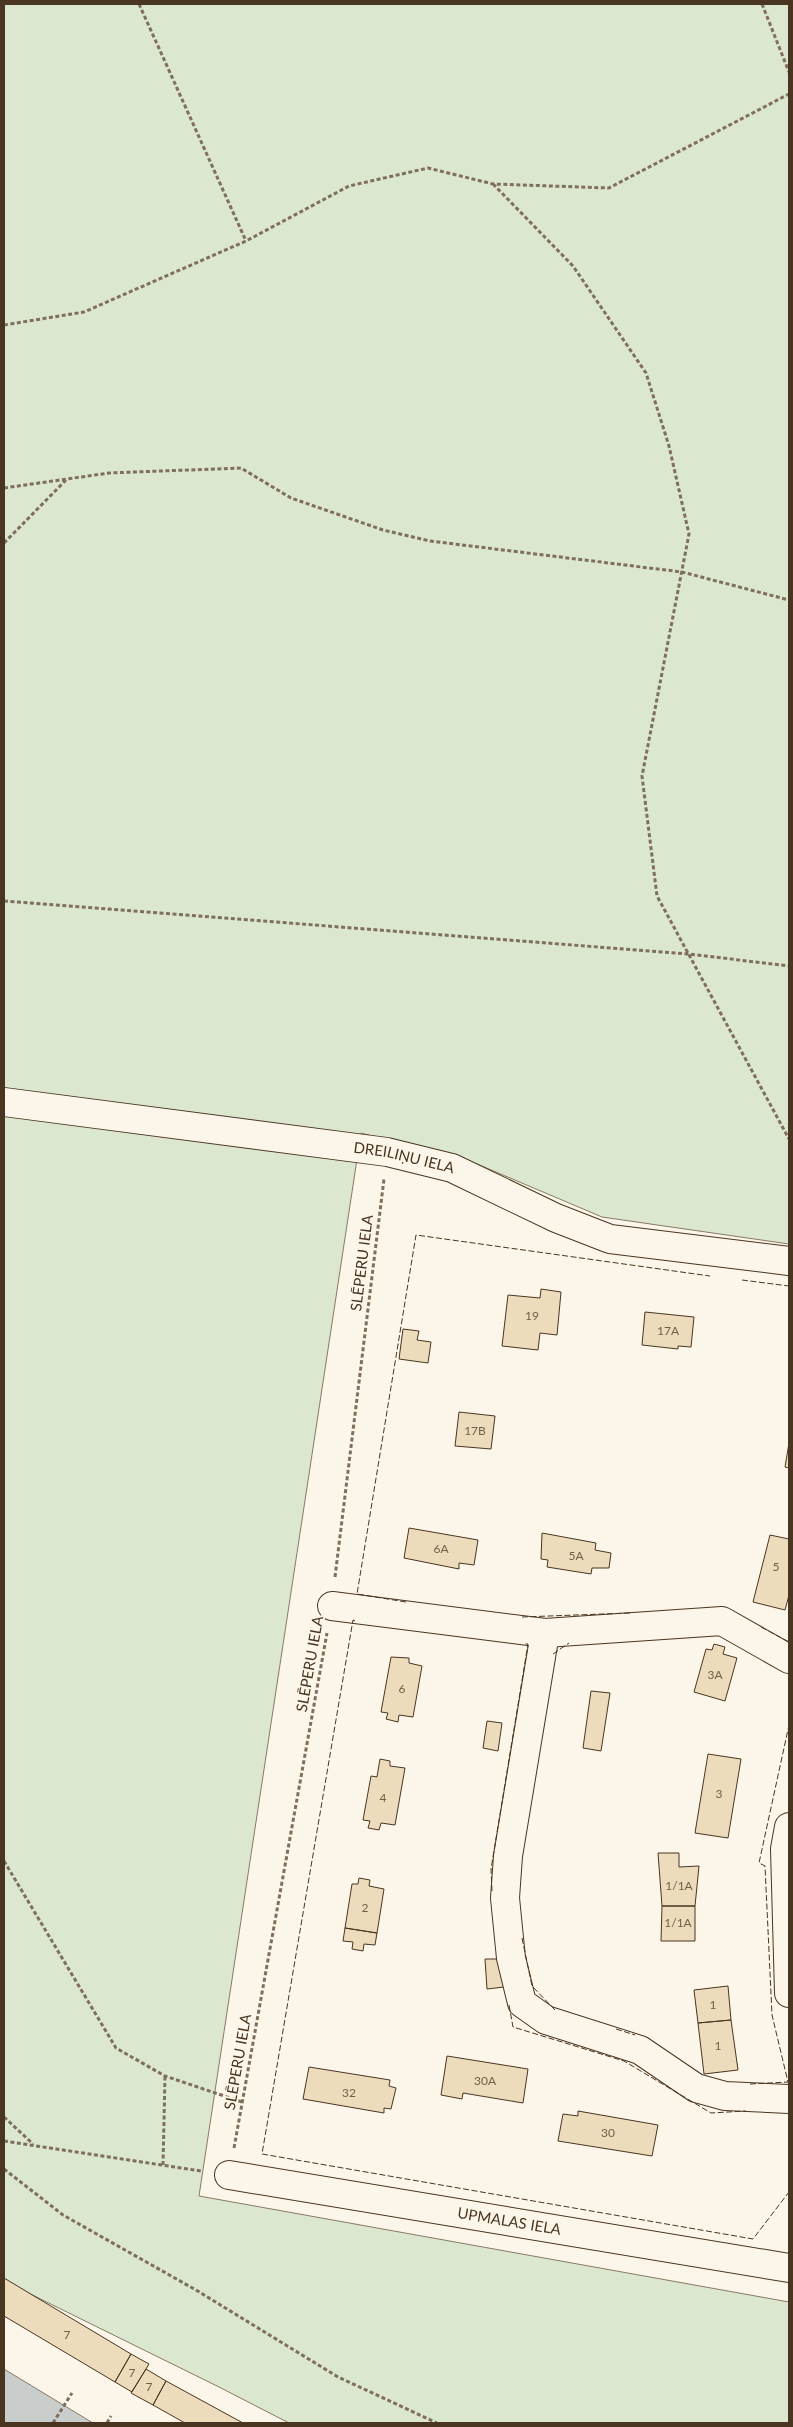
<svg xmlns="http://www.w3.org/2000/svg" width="793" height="2427" viewBox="0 0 793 2427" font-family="Lato,sans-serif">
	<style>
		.green { fill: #dce7d0; stroke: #887966 }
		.water { fill: #c9cecd; stroke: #887966 }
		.building { fill: #ecdcbc; stroke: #4a3520 }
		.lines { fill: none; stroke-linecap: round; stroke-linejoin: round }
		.minor-casing { stroke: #4a3520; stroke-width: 30 }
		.path { stroke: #7f6f5c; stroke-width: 3; stroke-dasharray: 4 2.5; stroke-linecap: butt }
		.minor { stroke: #fbf6e9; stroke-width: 28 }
		.fence { stroke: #4a3520; stroke-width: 1; stroke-dasharray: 6 2.5; stroke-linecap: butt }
		.labels { text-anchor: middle; stroke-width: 4; stroke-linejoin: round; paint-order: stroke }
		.number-label { font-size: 12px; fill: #725f47 }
		.street-label { font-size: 15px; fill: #4a3520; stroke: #fbf6e9 }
	</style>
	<rect width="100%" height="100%" fill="#fbf6e9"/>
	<path class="green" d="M4,4H789V1244L602,1217L477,1164L361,1133L199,2196L789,2302V2423H289L219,2387L4,2281Z"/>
	<path class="water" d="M4,2369L93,2423H4Z"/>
	<path class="building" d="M541,1289L561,1292L557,1335L540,1333L538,1350L502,1346L508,1295L540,1298Z
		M645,1312L694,1317L691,1347L678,1346V1349L642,1345Z
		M403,1329L419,1331L417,1340L431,1342L428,1363L399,1359Z
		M459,1412L495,1416L491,1449L455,1446Z
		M789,1443V1468L785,1467Z
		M409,1528L478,1540L474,1565L459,1563V1569L404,1558Z
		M542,1533L596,1543L595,1550L611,1553L609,1568H592L591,1574L547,1567L548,1560L541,1559Z
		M770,1535L789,1539V1595L785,1610L753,1602Z
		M714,1644L725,1647L723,1654L737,1658L725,1701L694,1692L706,1649L712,1650Z
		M391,1657L409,1658V1663L422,1666L413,1717L399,1715L398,1722L386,1719L388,1713L381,1712Z
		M591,1691L610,1693L601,1751L583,1748Z
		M487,1721L502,1723L498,1751L483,1748Z
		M708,1754L741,1759L728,1838L695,1833Z
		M380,1759L390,1761V1766L405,1768L395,1825L381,1823L379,1830L368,1828L370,1821L363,1820L371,1776L377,1777Z
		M658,1853H679V1867L699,1866L695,1906H662Z
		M359,1878L370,1880L369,1886L384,1889L377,1933L345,1928L352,1884H358Z
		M662,1906H695V1941H661Z
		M345,1928L377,1933L375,1945L364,1944L363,1951L352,1949L353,1942L343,1941Z
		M485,1959H502L504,1987L487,1989Z
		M728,1986L731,2020L698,2023L694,1990Z
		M731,2020L738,2070L704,2074L698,2023Z
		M447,2056L528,2069L523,2103L463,2093L462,2099L441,2095Z
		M309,2067L390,2080L389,2086L396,2088L391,2109L384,2108V2113L303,2099Z
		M578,2111L658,2125L652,2156L558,2141L563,2114L578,2116Z
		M4,2278L131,2354L115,2382L4,2316Z
		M131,2354L149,2364L132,2392L115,2382Z
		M146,2369L166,2381L153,2405L131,2393Z
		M166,2381L243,2423H185L153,2405Z"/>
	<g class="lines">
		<defs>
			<g id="minor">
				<path id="s1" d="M4,1102L387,1152L452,1168L556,1218L610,1239L789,1261"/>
				<path d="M332,1606L545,1633L722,1621L789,1659"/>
				<path d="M545,1633L508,1856L505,1898L511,1958L522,2003L546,2020L640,2050L696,2088L725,2096L789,2099"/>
				<path d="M789,1827L785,1849L789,1993"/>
				<path id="s2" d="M229,2175L789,2268"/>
			</g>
		</defs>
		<use href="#minor" class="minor-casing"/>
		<path class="path" d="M139,4L246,241
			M762,4L789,72
			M493,184L573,266L646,373L669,446L689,534L642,776L657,896L789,1139
			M4,325L84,312L246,241L349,186L428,168L493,184L609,188L789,94
			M4,488L109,473L241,468L291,498L383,530L430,541L682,572L789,600
			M4,543L66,480
			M4,901L689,954L789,966
			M335,1577L384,1179
			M4,1861L116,2048L165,2076L242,2102
			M4,2117L33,2144
			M4,2141L201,2171
			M234,2148L327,1633
			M163,2165L165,2076
			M4,2169L63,2215L196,2290L338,2377L437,2423
			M53,2423L72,2393
			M107,2423L111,2416"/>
		<use href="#minor" class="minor"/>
		<path class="fence" d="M742,1280L789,1286
			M406,1602L357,1594L416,1235L710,1276
			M522,1617L630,1613
			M355,1621L353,1620L262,2154L753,2239L789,2192
			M761,1627L789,1642
			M553,1654L569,1643
			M492,1891L491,1869L528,1644H525
			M522,1938L532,1986L555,2010
			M509,2005L513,2027L624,2061L711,2113L746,2111
			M616,2029L635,2035
			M750,2084L788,2082L772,2015L765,1866L759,1863L789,1725"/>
	</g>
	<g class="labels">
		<g class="number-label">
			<text x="532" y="1320">19</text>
			<text x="668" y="1335">17A</text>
			<text x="475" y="1435">17B</text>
			<text x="441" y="1553">6A</text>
			<text x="576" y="1560">5A</text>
			<text x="776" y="1571">5</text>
			<text x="715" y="1679">3A</text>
			<text x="402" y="1693">6</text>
			<text x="719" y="1798">3</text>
			<text x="383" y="1802">4</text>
			<text x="679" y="1890">1/1A</text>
			<text x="365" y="1912">2</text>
			<text x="678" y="1927">1/1A</text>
			<text x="713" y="2009">1</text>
			<text x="718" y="2050">1</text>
			<text x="485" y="2085">30A</text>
			<text x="349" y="2097">32</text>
			<text x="608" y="2137">30</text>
			<text x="67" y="2339">7</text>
			<text x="132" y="2377">7</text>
			<text x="149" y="2391">7</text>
		</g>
		<g class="street-label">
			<text dy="5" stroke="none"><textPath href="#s1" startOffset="404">DREILIŅU IELA</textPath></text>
			<text transform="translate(362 1263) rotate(-83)" y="5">SLĒPERU IELA</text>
			<text transform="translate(310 1664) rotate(-80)" y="5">SLĒPERU IELA</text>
			<text transform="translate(238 2062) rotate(-80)" y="5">SLĒPERU IELA</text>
			<text dy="5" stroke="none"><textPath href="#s2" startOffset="284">UPMALAS IELA</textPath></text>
		</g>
	</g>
	<rect width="793" height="2427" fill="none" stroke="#4a3520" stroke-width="10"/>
</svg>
